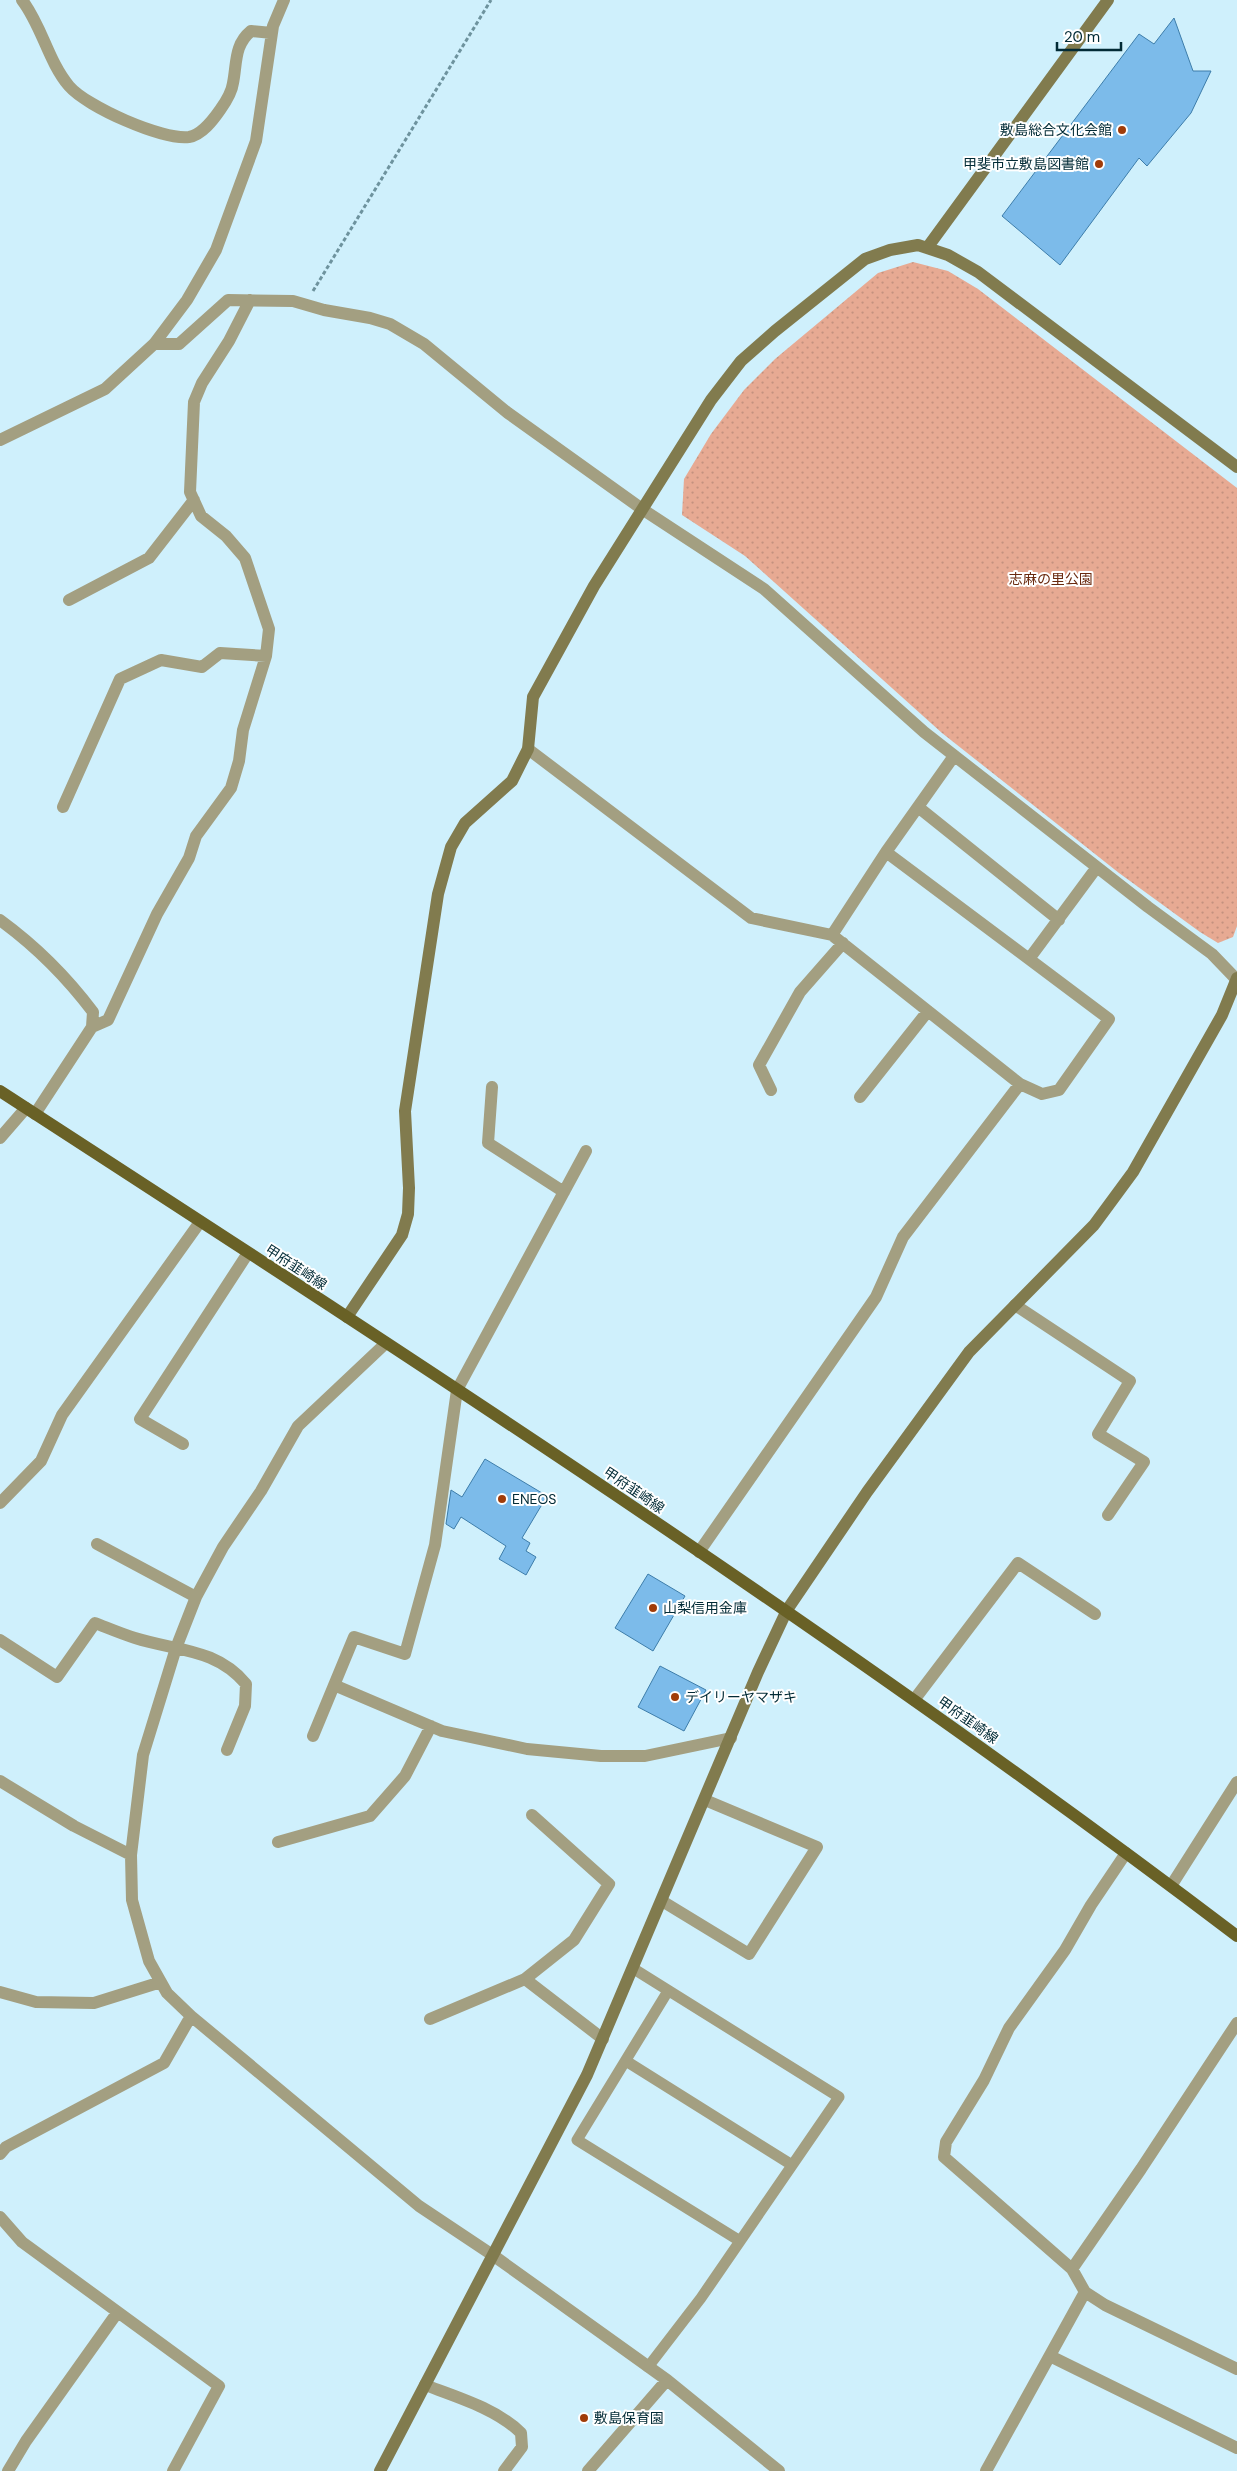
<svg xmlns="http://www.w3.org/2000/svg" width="1237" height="2471" viewBox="0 0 1237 2471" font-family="'DM Sans','Noto Sans JP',sans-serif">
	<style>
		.green { fill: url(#green-dots) }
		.building { fill: #7cbbea; stroke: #3d7daa }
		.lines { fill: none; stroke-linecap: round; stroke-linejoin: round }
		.path { stroke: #6e939e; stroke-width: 3; stroke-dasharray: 4 2.5; stroke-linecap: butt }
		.lane { stroke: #a39f81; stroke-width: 11 }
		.street { stroke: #a39f81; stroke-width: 12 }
		.secondary { stroke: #817b4e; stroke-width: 12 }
		.primary { stroke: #696126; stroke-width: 12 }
		.poi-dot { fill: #a03c09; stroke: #fff; stroke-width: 2 }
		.labels { text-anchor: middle; stroke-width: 4; stroke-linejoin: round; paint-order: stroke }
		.poi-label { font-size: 14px; fill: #022b36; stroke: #fff; text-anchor: start }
		.park-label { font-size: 14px; fill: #692a0f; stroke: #fff }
		.street-label { font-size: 14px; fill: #022b36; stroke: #fff }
	</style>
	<defs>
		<pattern id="green-dots" width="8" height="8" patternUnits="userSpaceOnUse" patternTransform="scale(1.25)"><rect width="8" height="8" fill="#e7aa93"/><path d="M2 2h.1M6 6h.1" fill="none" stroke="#c4927f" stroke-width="1.8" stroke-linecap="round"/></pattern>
	</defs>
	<rect width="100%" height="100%" fill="#cff0fc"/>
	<path class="green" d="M913,262L948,271L978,289L1237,488V926L1233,937L1218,943L1200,932L1119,873L942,733L745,556L682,515L684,479L711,434L744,390L775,359L878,273Z"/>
	<path class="building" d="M1174,18L1193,71H1211L1191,113L1147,166L1139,158L1060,265L1002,216L1139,34L1154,44Z
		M485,1459L547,1496L522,1538L530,1543L526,1551L536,1557L526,1575L499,1559L506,1546L461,1517L454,1529L446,1524L451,1490L462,1497Z
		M648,1574L685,1596L653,1651L615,1628Z
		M660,1666L706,1690L684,1731L638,1707Z"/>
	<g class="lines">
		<path class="path" d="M313,291L491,0"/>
		<path class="lane" d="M634,1969L839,2097L701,2298L648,2367
			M668,1991L577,2140L740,2241
			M626,2061L792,2165"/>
		<path class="street" d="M22,0C42,26 48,61 69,86C87,107 162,140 189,137C202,135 213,120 220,110C225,103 232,91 233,83C237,63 234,45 251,31L272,33
			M154,344H179L228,300L293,301L324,310L370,318L390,324L424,344L508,413L642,509L764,589L924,732L1148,907L1212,954L1237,980
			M0,440L105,389L154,344L187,300L216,250L256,141L273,26L284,0
			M69,600L149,558L194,500
			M528,749L751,918L832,935L1020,1084L1042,1094L1059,1090L1109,1019L886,852
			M63,807L120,679L161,660L202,667L220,653L266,656
			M918,807L1059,920
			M0,920C37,947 66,976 93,1012L92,1027L35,1114
			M832,935L886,852L954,756
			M1029,959L1097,867
			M92,1027L108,1020L157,914L189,858L196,836L231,788L239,761L243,730L266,656L269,629L245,558L226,536L201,516L190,492L194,402L202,383L229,341L250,300
			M492,1087L488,1143L564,1192
			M771,1090L759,1065L800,992L843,943
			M860,1097L928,1011
			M0,1138L26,1108
			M1015,1305L1130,1381L1098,1434L1144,1462L1108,1515
			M386,1343L298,1426L261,1491L223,1547L196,1597L176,1648L143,1755L131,1855L132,1900L149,1961L167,1993L191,2016L419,2206L494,2256L667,2380L779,2471
			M183,1444L140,1419L248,1253
			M0,1503L41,1461L62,1415L200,1222
			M97,1544L196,1597
			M699,1552L876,1297L903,1237L1020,1084
			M0,1640L57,1677L95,1623C108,1628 122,1634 135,1638C176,1651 216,1648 246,1684L245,1706L227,1750
			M334,1685L442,1731L527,1749L601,1756H645L731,1738
			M914,1700L1018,1563L1095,1614
			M313,1736L354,1637L405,1654L435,1545L457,1390L586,1151
			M0,1781L74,1826L131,1855
			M278,1842L370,1816L405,1776L431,1726
			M1171,1886L1237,1782
			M662,1901L749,1954L817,1847L705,1800
			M525,1979L574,1940L609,1884L532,1815
			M0,1992L36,2002L94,2003L161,1982
			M430,2019L525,1979L603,2039
			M0,2154L6,2147L164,2063L191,2016
			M0,2217L22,2242L219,2386L173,2471
			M1072,2269L944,2157L946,2142L984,2080L1009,2028L1065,1950L1091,1905L1126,1853
			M1085,2292L1105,2305L1237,2369
			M1050,2356L1237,2448
			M425,2385C457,2397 497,2409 521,2433L522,2447L504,2471
			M8,2471L26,2441L117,2313
			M588,2471L667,2380
			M986,2471L1085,2292L1072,2269L1141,2169L1237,2023"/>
		<path class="secondary" d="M927,248L1108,0
			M347,1317L402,1235L408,1214L409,1188L405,1111L438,894L451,847L465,823L512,781L528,749L533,697L594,586L711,400L741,361L775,331L865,259L890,250L918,245L948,255L978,272L1237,467
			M380,2471L587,2075L758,1672L787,1610L867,1492L969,1352L1094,1225L1133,1172L1222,1015L1237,978"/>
		<path class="primary" d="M0,1091C419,1363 839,1634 1237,1936"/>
	</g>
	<g class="poi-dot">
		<circle cx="1122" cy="130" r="5"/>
		<circle cx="1099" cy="164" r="5"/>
		<circle cx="502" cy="1499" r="5"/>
		<circle cx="653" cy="1608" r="5"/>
		<circle cx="675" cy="1697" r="5"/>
		<circle cx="584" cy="2418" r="5"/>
	</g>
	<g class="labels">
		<g class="poi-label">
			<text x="1112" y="135" text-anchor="end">敷島総合文化会館</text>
			<text x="1089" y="169" text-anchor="end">甲斐市立敷島図書館</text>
			<text x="512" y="1504">ENEOS</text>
			<text x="663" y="1613">山梨信用金庫</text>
			<text x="685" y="1702">デイリーヤマザキ</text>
			<text x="594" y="2423">敷島保育園</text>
		</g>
		<g class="park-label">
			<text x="1051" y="584">志麻の里公園</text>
		</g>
		<g class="street-label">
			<text transform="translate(296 1267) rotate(33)" y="5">甲府韮崎線</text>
			<text transform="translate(634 1490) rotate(34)" y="5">甲府韮崎線</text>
			<text transform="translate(968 1720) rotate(35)" y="5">甲府韮崎線</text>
		</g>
	</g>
	<path d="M1057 42v8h64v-8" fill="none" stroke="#022b36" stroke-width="2.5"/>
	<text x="1064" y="42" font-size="15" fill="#022b36" stroke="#ffffff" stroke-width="4" paint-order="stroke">20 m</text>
</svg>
